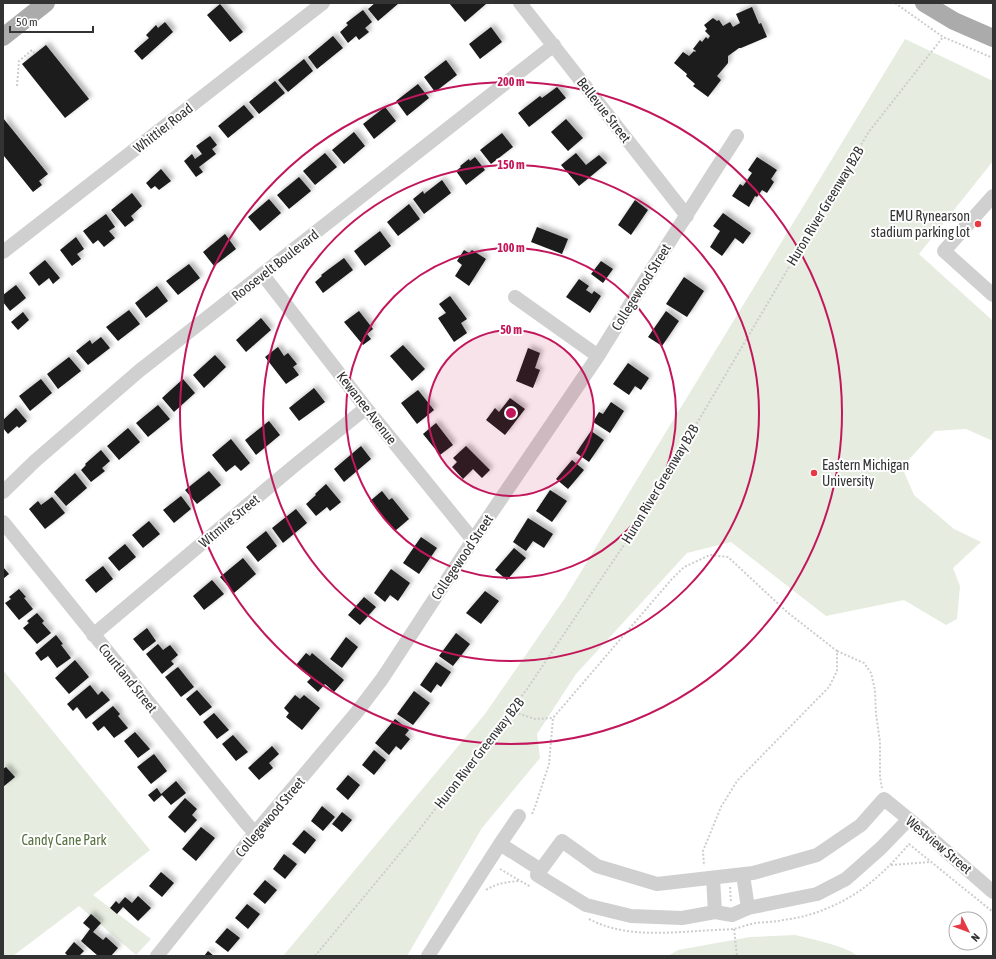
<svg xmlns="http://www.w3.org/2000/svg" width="996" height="959" viewBox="0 0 996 959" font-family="'Asap Condensed',sans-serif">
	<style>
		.green { fill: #e6ecdf }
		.building { fill: #1a1a1a; filter: url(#shadow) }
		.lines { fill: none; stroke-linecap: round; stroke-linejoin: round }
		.path { stroke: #cdcdcd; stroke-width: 2; stroke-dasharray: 2 2; stroke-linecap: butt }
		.minor { stroke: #d0d0d0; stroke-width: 14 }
		.major { stroke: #ababab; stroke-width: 18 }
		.ring { fill: none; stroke: #c2185b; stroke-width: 2 }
		.poi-dot { fill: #e63946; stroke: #fff; stroke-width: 1.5 }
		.labels { text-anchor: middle; stroke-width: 4; stroke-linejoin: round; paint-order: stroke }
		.street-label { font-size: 14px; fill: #333; stroke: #fff }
		.poi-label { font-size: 14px; fill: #333; stroke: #fff; text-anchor: end }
		.park-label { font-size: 14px; fill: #56703f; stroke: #fff }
		.centre { fill: #c2185b; stroke: #fff; stroke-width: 2 }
		.ring-label { font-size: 12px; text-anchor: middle; font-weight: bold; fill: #c2185b; stroke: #fff; stroke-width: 4; stroke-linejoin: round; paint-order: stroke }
	</style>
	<defs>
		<filter id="shadow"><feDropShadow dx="3.5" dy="-3.5" stdDeviation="2" flood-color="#0004"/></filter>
	</defs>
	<rect width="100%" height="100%" fill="#fff"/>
	<path class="green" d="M905,39L993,81V161L919,254L993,321V441L966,429L935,431L902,467L914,495L954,529L981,542L953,568L960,586L957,619L946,625L904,600L826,616L731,542L687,553L576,674L537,734L540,758L482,828L407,956H283L485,714L565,598Z
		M3,670L150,850L93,895L151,939L136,955L79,906L13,956H3Z
		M795,935C814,940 841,944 858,956H668L678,950L750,937Z"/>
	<path class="building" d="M375,3H399L378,21L368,9Z
		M449,3H485L486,4L465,22Z
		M220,4L243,32L230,42L207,15Z
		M752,7L759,24L761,23L767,37L741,48H739L728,56V63L717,76L721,80L708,97L693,86L695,84L686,76L687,74L674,63L683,52L689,56L694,51L695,52L696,51L693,49L700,40L702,42L706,37L708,39L710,36L705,31L707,29L704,25L713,18L717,21L719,20L723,26L730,22L733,27L740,23L736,14Z
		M363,10L372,22L365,28L369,32L359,40L356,36L348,43L340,32L348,25L346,23Z
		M165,22L173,32L142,60L134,51L149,38L146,35L156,25L158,28Z
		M491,27L502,42L480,59L469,44Z
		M333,36L343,48L317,69L308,57Z
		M46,45L89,99L65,118L22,64Z
		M304,59L313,71L288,92L278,80Z
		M446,60L457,75L435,92L424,77Z
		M275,81L285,93L259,114L249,102Z
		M418,84L429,98L407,116L396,101Z
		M557,87L566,98L529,127L518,113L540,96L542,98Z
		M244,105L254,117L228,138L218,126Z
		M385,107L396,121L374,139L363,124Z
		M3,118L48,174L39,181L42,185L33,192L4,156L3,158Z
		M566,119L583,138L568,151L551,132Z
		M354,132L365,146L344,164L332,150Z
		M502,133L513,147L491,164L480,150Z
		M210,136L217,145L212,149L216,154L199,167L203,172L196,177L184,161L192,154L195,159L202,154L196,146Z
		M325,153L337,167L315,185L303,171Z
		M576,153L586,165L599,155L607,163L579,186L561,165Z
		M475,157L485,170L466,185L456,171L461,167L460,166L469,159L470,161Z
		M757,157L777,170L771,179L774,182L767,193L762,190L757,197L755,196L749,207L732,196L740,184L743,186L752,173L748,170Z
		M161,169L171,181L159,190L155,186L151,189L146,183Z
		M299,177L311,191L289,209L277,195Z
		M442,180L451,193L424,214L413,199L423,191L424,194Z
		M132,193L142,206L131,216L134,220L125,227L111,210Z
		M269,199L281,213L260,231L248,217Z
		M635,200L648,210L631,235L618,225Z
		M409,204L420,219L398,236L387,222Z
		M723,213L751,233L743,244L735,238L722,256L710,247L720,231L713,226Z
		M106,214L115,227L109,231L115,238L104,247L98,240L93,244L83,231Z
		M537,227L568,239L562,254L531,242Z
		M380,231L391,246L365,266L354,251Z
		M225,234L236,249L214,266L203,252Z
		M76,237L84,249L77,254L81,259L72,266L60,250Z
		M464,250L469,253L472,250L486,259L469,286L455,276L462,265L457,261Z
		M344,258L353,270L323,293L315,282L322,276L321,275Z
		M45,260L60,278L53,284L49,278L39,286L29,273Z
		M601,261L613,269L603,283L591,274Z
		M189,264L200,278L178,295L166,281Z
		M684,277L704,291L687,317L666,304Z
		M579,279L589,286L586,290L592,294L594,291L601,296L590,313L566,297Z
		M16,285L26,298L10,311L3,302V295Z
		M157,286L168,301L146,318L135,303Z
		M450,296L467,319L461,323L467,333L454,342L438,318L446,313L439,304Z
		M129,310L140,324L118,341L106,327Z
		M359,311L373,329L367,334L371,339L363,345L344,322Z
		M666,311L679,321L662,346L648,337Z
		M23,312L29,320L18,330L11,322Z
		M261,318L271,330L246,352L236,340Z
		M101,337L110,348L88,365L76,351L90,340L92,344Z
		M403,345L425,369L412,381L390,356Z
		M278,347L284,356L288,353L297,364L293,367L299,375L286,384L265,357Z
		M528,348L540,353L535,368L540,370L533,388L516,381Z
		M215,355L226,367L204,388L193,375Z
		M69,357L81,371L58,389L47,374Z
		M628,363L649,378L641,390L635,386L629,395L613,384Z
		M41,379L52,393L30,411L19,396Z
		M183,379L195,393L174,412L162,398Z
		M314,388L325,402L299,421L289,408Z
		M418,390L434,410L417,424L401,403Z
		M510,398L525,409L505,435L486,420L495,408L499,412Z
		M611,402L624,411L610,433L593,422L599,412L603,414Z
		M158,405L170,419L148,437L136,423Z
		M16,408L27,421L19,428L17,426L8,434L3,428V420Z
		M269,421L280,435L256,455L245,440Z
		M436,423L453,445L440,455L423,434Z
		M128,428L140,442L119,460L107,446Z
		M591,431L604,440L589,462L576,453Z
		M231,439L250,463L241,471L235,465L226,472L212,455Z
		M361,446L371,459L344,482L334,469Z
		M466,446L490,470L482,478L473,469L463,479L452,467L457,462L453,458Z
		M101,450L110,461L102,468L105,471L91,482L81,470L86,465L85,464Z
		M572,460L584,470L568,489L556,479Z
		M209,471L221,485L197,504L185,490Z
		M75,473L87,488L66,506L54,492Z
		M326,484L341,502L330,511L327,507L316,516L306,504L316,495L315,494Z
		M550,490L567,501L552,522L536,511Z
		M382,491L389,500L392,498L409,519L395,531L370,501Z
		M181,496L191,509L174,523L163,510Z
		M52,497L65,513L45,529L29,509L38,501L41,505Z
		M296,509L307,523L283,543L272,528Z
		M528,518L553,534L544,548L533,541L526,551L513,542Z
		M149,521L160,534L143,548L132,535Z
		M266,531L277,546L258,562L246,547Z
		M421,537L437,548L419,574L403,563Z
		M125,544L136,557L119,571L108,558Z
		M514,548L526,558L507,580L495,570Z
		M243,558L256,574L234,593L220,577Z
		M103,566L113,579L96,593L85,580Z
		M3,567L9,574L3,579Z
		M391,569L410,583L398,601L390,595L385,602L374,593Z
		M212,580L224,594L204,610L193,596Z
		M19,589L26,597L24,598L33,609L19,620L5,603L11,599L9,597Z
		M485,591L499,601L481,624L466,613Z
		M364,597L376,607L360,625L348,615Z
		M37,613L44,621L42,623L51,633L37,644L23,628L29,623L27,621Z
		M147,628L156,641L143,651L133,639Z
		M456,633L470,644L453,666L439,656Z
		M56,635L63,644L61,645L71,658L57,668L48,656L41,661L35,653Z
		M346,637L358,647L342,668L330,659Z
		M158,644L163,650L170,645L178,655L171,661L174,664L162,674L146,654Z
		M306,653L310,656L312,653L344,680L334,692L325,684L318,692L307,682L311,678L296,665Z
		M75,660L89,677L69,694L55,678Z
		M436,662L451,672L441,687L437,684L431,693L420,685Z
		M178,667L194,687L181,697L165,677Z
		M90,685L98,695L102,691L110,700L86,719L77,707L73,711L67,704Z
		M197,690L212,707L200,716L186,699Z
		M414,691L430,703L413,725L397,714Z
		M295,695L300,699L304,695L320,708L302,730L286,717L289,713L284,708Z
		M113,706L120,714L118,716L128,728L114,738L104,726L98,731L92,723Z
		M214,713L229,730L217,739L203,722Z
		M395,719L409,730L405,735L410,739L401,750L396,746L389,755L375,743Z
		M135,732L150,749L138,758L124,741Z
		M233,735L248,752L236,761L222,744Z
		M272,746L279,754L269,763L273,768L259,780L248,768Z
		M374,750L386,760L374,775L362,765Z
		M154,754L167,771L151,784L137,767Z
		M6,767L15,777L3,787V769Z
		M348,775L360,785L348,800L336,789Z
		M176,781L186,793L171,805L162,795L154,802L148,795L157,788L161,794Z
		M185,798L197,809L192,815L197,820L185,833L168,817Z
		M322,806L335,817L323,831L311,821Z
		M342,812L352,820L342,832L332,824Z
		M201,827L215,838L196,861L182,849Z
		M304,830L316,840L305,854L292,844Z
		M284,854L297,864L285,879L273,869Z
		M161,872L174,883L162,897L149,886Z
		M265,880L277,890L265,904L253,894Z
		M138,896L151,908L138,921L123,907L117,914L110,908L116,901L119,904L125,897L132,903Z
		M247,904L260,914L248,929L235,918Z
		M91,914L101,923L93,932L103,940L106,937L118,948L111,956H98L81,941L90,929L83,923Z
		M227,928L240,938L228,952L215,942Z
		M74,942L84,951L79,956H68L65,953Z
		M208,951L214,956H204Z"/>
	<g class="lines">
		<path class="path" d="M895,3L943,37L993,58
			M17,86L19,61L32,50L35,54
			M837,651L864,663L871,673L875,690L876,714L880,742V777L882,788
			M511,711L535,719L553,718
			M532,814L535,807L549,764L553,718L671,580L684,567L710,555L728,557L787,612L837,651V671L829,687L737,781L721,807L703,851L704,866
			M891,865L930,862
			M500,869L531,887
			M730,887L731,903
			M486,890C497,883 507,882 519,881
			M589,919C623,937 662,933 699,931C710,930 722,930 733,929C740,928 748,924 756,923C765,922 774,922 783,920C799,918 815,914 830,907C862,894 887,870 909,844L993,912
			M734,929L737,956
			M315,956L416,834L527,689L634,530L868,133L943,37"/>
		<path class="minor" d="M520,3L687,216
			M993,196L944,251L993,295
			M3,252L323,3
			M263,275L366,408L473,540
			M515,297L598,356
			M3,492L35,461L139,371L554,45
			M3,522L246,823L255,833
			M93,635L294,466L366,408
			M909,819L881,848L846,879L817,894L748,908L732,915L715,912L682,918L631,916L586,905L537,875L562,841L597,866L657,884L753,873L817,855L861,825L884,799L916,825L993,892
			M500,844L519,816
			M743,875L748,908
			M713,878L715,912
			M157,956L255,833L357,712L382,679L473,540L598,356L647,277L737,136
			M428,956L500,844L541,870"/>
		<path class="major" d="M924,3L954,21L993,38
			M3,37L46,3"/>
	</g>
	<circle cx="511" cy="413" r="83" fill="#c2185b" fill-opacity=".12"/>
	<g class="ring">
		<circle cx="511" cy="413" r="83"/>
		<circle cx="511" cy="413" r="165"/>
		<circle cx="511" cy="413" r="248"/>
		<circle cx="511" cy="413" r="331"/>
	</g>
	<g class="poi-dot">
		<circle cx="978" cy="224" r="4"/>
		<circle cx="814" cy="473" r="4"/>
	</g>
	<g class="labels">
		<g class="street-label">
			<text transform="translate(604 110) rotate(52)" y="5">Bellevue Street</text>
			<text transform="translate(163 128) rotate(-38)" y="5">Whittier Road</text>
			<text transform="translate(825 206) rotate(-59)" y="5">Huron River Greenway B2B</text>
			<text transform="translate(275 265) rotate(-38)" y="5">Roosevelt Boulevard</text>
			<text transform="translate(641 287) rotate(-58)" y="5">Collegewood Street</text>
			<text transform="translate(367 408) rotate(52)" y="5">Kewanee Avenue</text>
			<text transform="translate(660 484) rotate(-59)" y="5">Huron River Greenway B2B</text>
			<text transform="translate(229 521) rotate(-40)" y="5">Witmire Street</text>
			<text transform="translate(462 557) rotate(-56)" y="5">Collegewood Street</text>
			<text transform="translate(128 678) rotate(51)" y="5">Courtland Street</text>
			<text transform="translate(479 753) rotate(-52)" y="5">Huron River Greenway B2B</text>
			<text transform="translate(270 817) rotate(-50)" y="5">Collegewood Street</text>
			<text transform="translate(939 845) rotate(40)" y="5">Westview Street</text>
		</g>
		<g class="poi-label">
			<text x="970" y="221">EMU Rynearson<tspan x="970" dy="16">stadium parking lot</tspan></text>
			<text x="822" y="470" text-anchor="start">Eastern Michigan<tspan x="822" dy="16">University</tspan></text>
		</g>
		<g class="park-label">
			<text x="64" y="845">Candy Cane Park</text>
		</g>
	</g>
	<circle cx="511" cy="413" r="6" class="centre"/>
	<g class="ring-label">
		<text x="511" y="86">200 m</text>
		<text x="511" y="169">150 m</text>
		<text x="511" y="252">100 m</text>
		<text x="511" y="334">50 m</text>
	</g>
	<rect width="996" height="959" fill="none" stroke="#333333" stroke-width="8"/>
	<g transform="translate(968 931) rotate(132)"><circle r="19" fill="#ffffff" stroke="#adadad"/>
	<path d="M0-3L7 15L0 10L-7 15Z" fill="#e63946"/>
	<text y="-6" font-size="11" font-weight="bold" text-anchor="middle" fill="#333333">N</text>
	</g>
	<path d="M10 26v6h83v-6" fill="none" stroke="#333333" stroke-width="2"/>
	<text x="16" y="26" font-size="12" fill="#333333" stroke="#ffffff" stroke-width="3" paint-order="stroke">50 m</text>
</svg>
